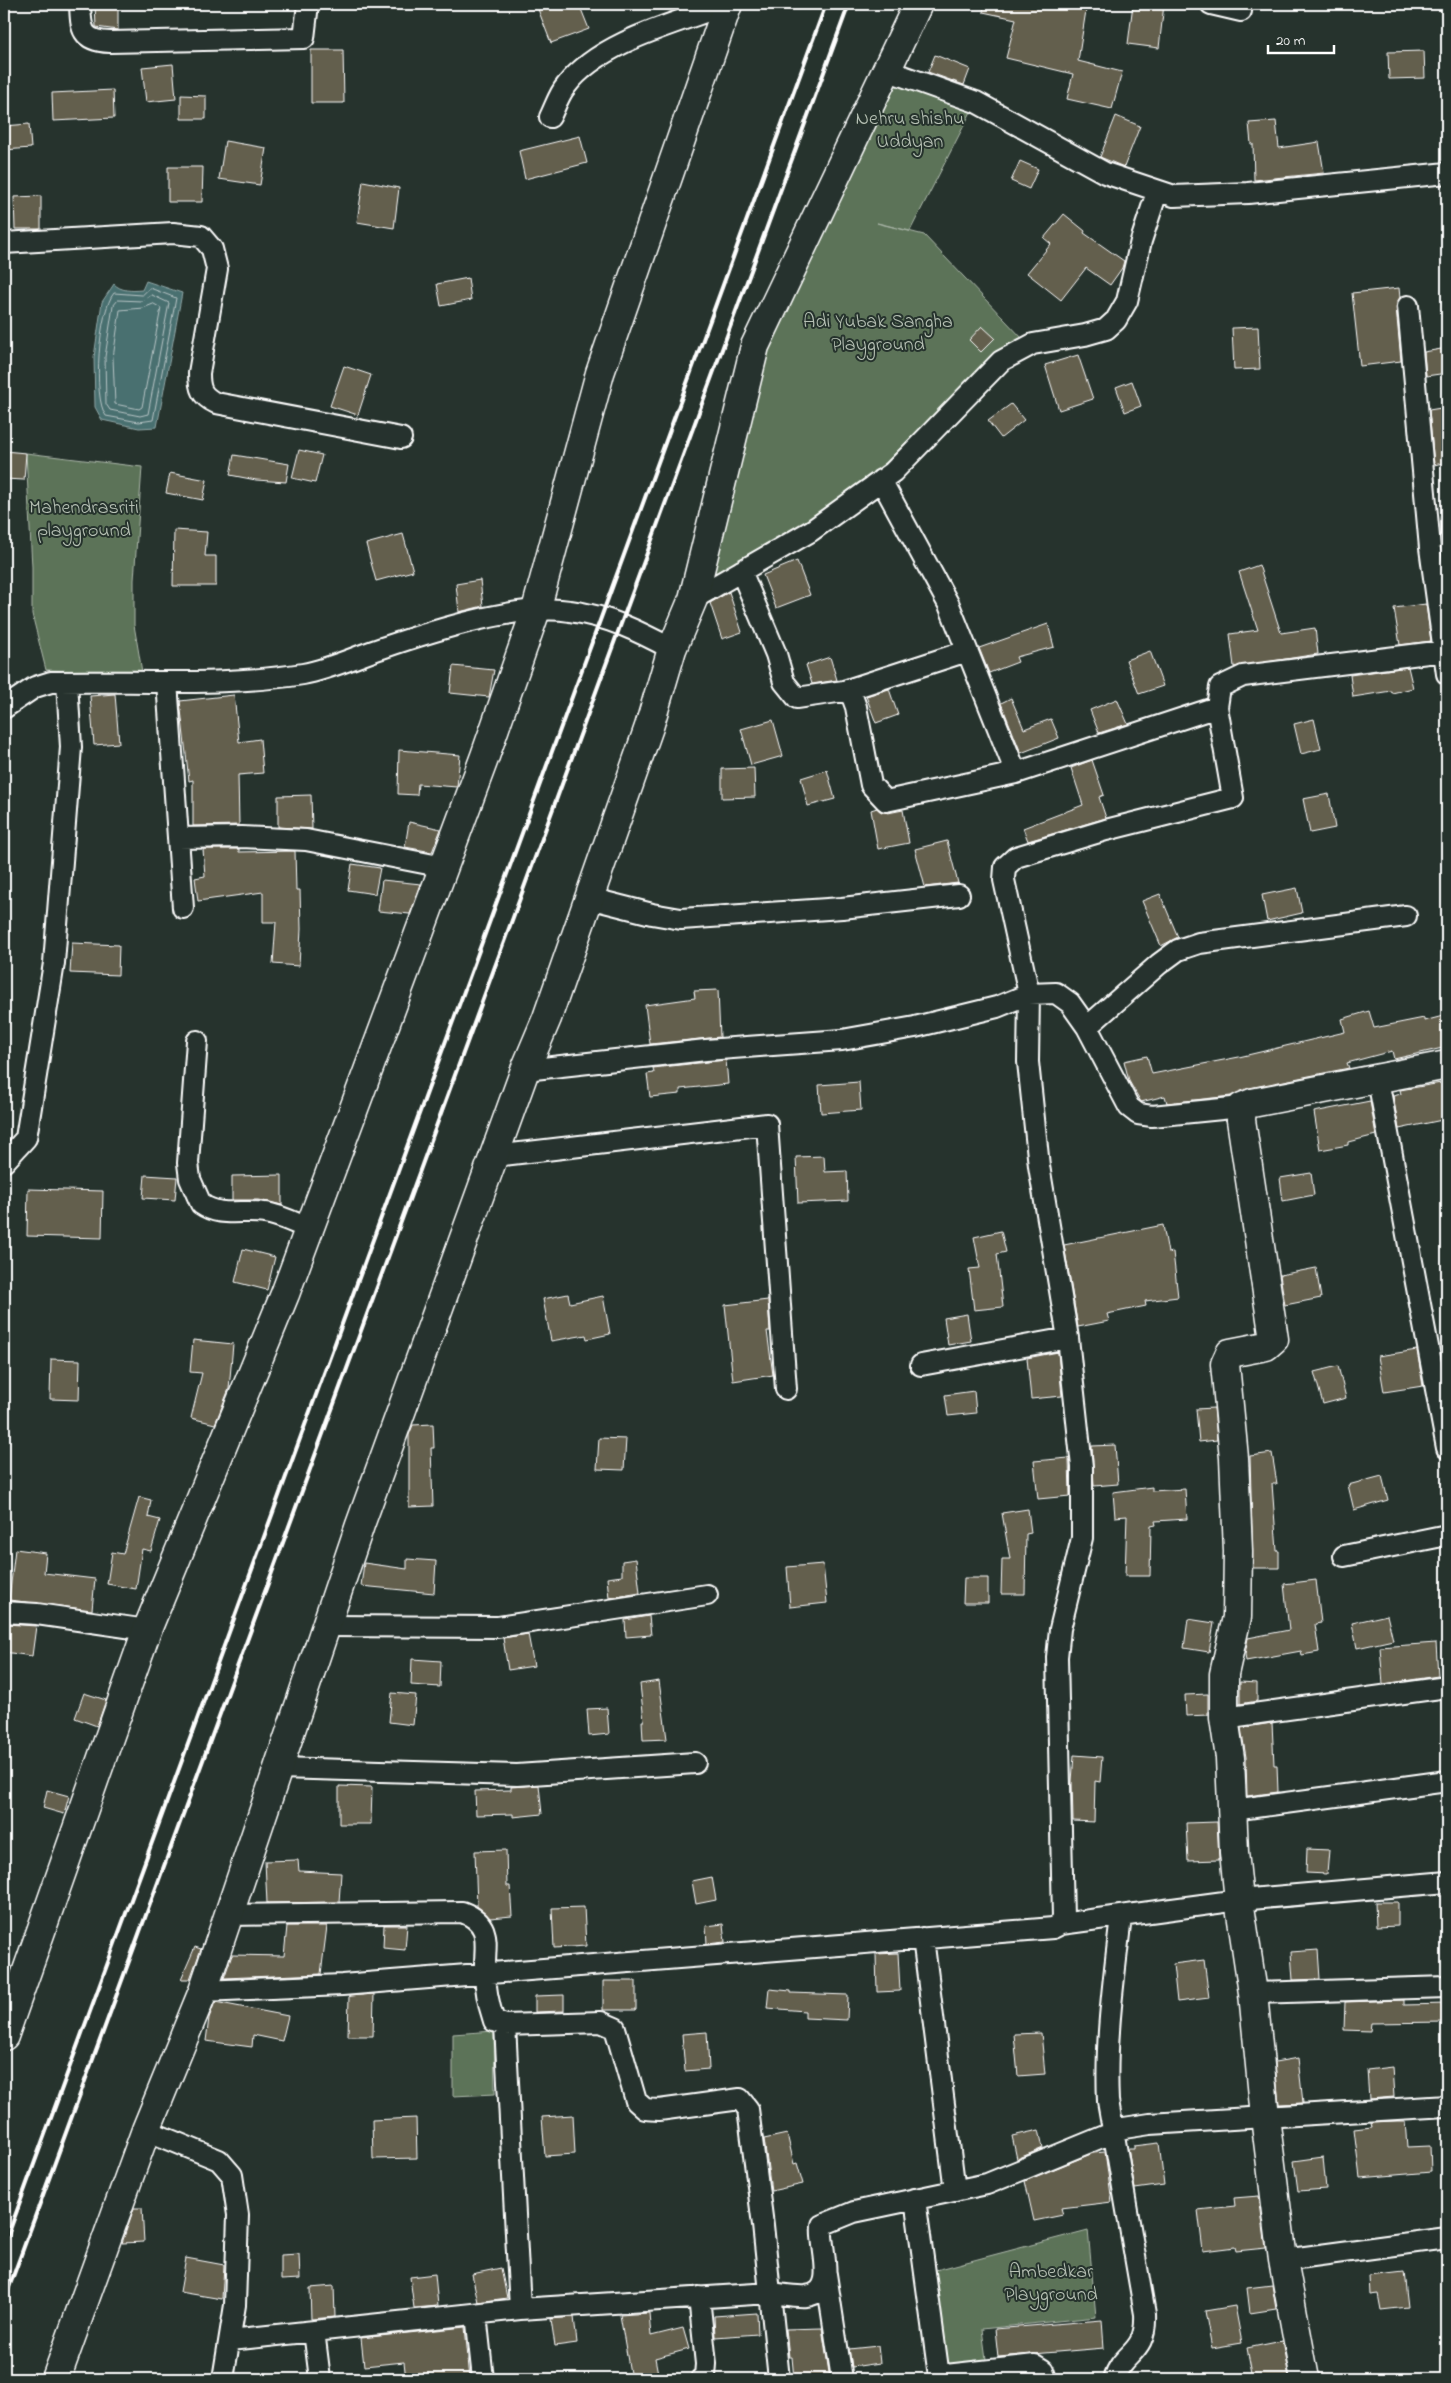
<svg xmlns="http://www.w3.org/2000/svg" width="1451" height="2383" viewBox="0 0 1451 2383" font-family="'Indie Flower',sans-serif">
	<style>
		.green { fill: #5c7358; stroke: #aeb9ac }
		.water { fill: #4a6f70; stroke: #92a9a9 }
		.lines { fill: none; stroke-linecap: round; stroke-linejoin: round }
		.shore { stroke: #b7c5c6; stroke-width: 1 }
		.building { fill: #645e4d; stroke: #fff }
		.street-casing { stroke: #fff; stroke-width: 24 }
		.secondary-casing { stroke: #fff; stroke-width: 31 }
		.street { stroke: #26332d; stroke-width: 20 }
		.secondary { stroke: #26332d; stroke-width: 28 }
		.rail { stroke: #fff; stroke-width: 4 }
		.labels { text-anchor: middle; stroke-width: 4; stroke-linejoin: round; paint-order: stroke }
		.park-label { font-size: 20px; fill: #b6c0b4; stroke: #26332d }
	</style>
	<rect width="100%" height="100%" fill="#26332d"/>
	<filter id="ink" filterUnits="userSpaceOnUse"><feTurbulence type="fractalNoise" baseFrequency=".02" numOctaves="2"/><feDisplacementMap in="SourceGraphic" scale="10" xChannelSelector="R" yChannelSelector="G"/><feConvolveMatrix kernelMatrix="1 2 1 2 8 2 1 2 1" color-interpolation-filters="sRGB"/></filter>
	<g filter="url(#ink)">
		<path class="green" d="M886,70L976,102L910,231L877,223L924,235L1024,340L992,356L876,472L806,527L702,589L750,390Z
			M26,453L142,467L134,580V625L142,672L46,670L32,614V567Z
			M494,2031L495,2094L453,2096V2034Z
			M1088,2230L1096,2317L982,2329L988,2374L932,2379L921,2274Z"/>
		<path class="water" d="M146,281L182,293L157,427L139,428L102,420L95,407L94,357L102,302L114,284C121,291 131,291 142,290Z"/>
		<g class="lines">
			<path class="shore" d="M150,288L176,298L153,420L139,422L106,416C92,397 99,310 114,293L142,295Z
				M152,295L169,303L148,414L140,416L110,410L106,404L105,357L113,306L118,300L142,301Z
				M154,304L161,308L142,407L139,409L115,404L113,358L120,310L143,308Z"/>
		</g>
		<path class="building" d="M95,4H118V30L96,27Z
			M536,4H579L589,29L551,43Z
			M984,4H1087L1078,61L1122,72L1112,109L1067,99L1073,74L1006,58L1016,19L983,12Z
			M1133,4H1164L1159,48L1128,44Z
			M311,50H343L344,103H311Z
			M1424,51L1425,78L1389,79L1388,52Z
			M935,55L970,69L964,85L928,72Z
			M173,64L176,99L146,102L142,67Z
			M113,90L114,118L53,121L52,93Z
			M181,95L206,96V119H181Z
			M1116,116L1140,126L1124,167L1100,157Z
			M1276,121L1279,148L1319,142L1324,173L1254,180L1253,144H1251L1249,123Z
			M29,124L31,148L4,150V126Z
			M580,136L587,163L525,179L519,151Z
			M225,141L266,148L260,185L219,179Z
			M1020,161L1038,169L1029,189L1011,181Z
			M168,167H203L202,202H168Z
			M363,181L399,188L394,228L357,222Z
			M41,196V229H15L14,197Z
			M1064,214L1085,231L1084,233L1124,261L1122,268L1110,285L1086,268L1061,300L1027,273L1051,244L1044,238Z
			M468,278L471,300L441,306L437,284Z
			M1399,288L1400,298L1396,307L1401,361L1360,366L1352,293Z
			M982,326L995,338L981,352L969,340Z
			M1258,327L1260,369L1234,370L1232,328Z
			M1447,348V373L1426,376L1424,352Z
			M1078,355L1093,399L1059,410L1045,365Z
			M344,366L371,375L358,415L330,406Z
			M1132,381L1141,406L1125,412L1116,387Z
			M1011,404L1024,420L1001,438L988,421Z
			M1447,407V462L1434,465L1429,410Z
			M299,450L322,455L315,483L292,478Z
			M4,451L26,453L24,480L4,479Z
			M234,455L289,464L286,482L256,480L230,475Z
			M170,473L207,480L203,500L166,493Z
			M174,530L207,532L205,556H216V586H173Z
			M403,534L413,571L376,581L366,544Z
			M797,561L810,595L776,608L763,575Z
			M1259,565L1281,633L1315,628L1318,654L1234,667L1230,634L1258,630L1239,572Z
			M480,580L483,606L459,612L456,584Z
			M729,592L742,632L722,639L710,603Z
			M1426,604L1431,641L1400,645L1394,608Z
			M1048,624L1054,647L1016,657L1018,662L989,673L979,648Z
			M1150,651L1163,686L1139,694L1126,660Z
			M830,657L837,680L812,684L806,665Z
			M453,666L494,670L489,697L450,693Z
			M1408,667L1413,688L1392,693L1391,691L1353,697L1350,675Z
			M889,689L898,715L876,723L866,696Z
			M115,694L119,743L94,745L90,696Z
			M234,695L239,742L260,739L263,773L238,775L239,825L193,826V780L189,781L180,701Z
			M1011,698L1024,729L1051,719L1059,738L1021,753L1001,703Z
			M1117,699L1128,724L1099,733L1090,710Z
			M1314,719L1321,749L1301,754L1294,724Z
			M773,720L783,756L751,765L741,729Z
			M399,750L460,755L457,787L418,784L417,795L398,794Z
			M1092,760L1104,795L1099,797L1106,818L1028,841L1023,828L1083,805L1071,768Z
			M754,768L755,797L722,798V769Z
			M827,770L835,799L808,806L801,778Z
			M1329,794L1335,828L1310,833L1303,799Z
			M311,795L312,829L278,827V796Z
			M877,808L888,813L903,810L909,843L878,849L871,810Z
			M409,822L441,829L432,852L405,847Z
			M947,841L958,883L925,887L915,849Z
			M203,849H239V852L295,851L296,890H300L301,929L299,966L273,964L276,922H263V892L198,901L195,878L205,876Z
			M352,864L380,868L375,894L348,890Z
			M382,880L421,884L410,914L378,911Z
			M1297,888L1302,913L1267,921L1262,895Z
			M1160,894L1178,937L1161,946L1142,901Z
			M72,943L119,945L118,975L70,973Z
			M718,990L720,1037L650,1044L645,1005L695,998L694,991Z
			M1369,1011L1374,1028L1424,1018V1021L1447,1015V1047L1394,1059L1392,1051L1347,1063L1349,1068L1249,1088L1231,1096L1167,1103L1165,1096L1141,1102L1129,1081L1124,1061L1147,1056L1152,1074L1239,1057L1345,1032L1342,1019Z
			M726,1060L728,1084L680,1089V1094L650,1097L647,1074L654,1073L653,1068Z
			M859,1082L861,1110L821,1113L819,1085Z
			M1447,1082V1119L1399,1129L1393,1096L1401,1094L1400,1090Z
			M1370,1101L1376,1135L1348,1142V1145L1320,1150L1314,1112Z
			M824,1156L825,1172L847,1171L848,1201L798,1203L796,1157Z
			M1311,1173L1314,1195L1283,1201L1280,1178Z
			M145,1175L177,1177L175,1200L143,1198Z
			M282,1175V1205L258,1200H232V1176Z
			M28,1189L103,1191L102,1238L27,1236Z
			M1163,1225L1168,1253L1173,1252L1178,1297L1145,1301L1146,1306L1107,1314L1109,1321L1078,1327L1064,1245Z
			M1001,1231L1006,1252L997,1254L1003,1307L974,1310L969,1269L980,1268L974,1237Z
			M243,1249L275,1257L267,1290L235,1282Z
			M1316,1268L1321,1298L1285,1305L1280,1275Z
			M568,1294L570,1303L603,1296L610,1334L587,1339L586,1335L551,1341L543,1299Z
			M768,1300L770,1331H767L773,1375L733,1381L725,1305Z
			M967,1314L971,1341L948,1345L944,1318Z
			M193,1340L233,1344L229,1389L215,1424L191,1418L202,1373L190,1372Z
			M1417,1350L1423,1386L1384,1392L1378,1356Z
			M1058,1352L1062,1396L1031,1399L1027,1358Z
			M51,1359L80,1360L79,1400L50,1399Z
			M1338,1366L1346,1398L1323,1404L1314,1372Z
			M974,1391L976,1413L948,1416L945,1395Z
			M1214,1408L1217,1440L1199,1442L1196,1409Z
			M433,1424L434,1448H431L433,1506L409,1507V1435L413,1425Z
			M599,1438L626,1439L624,1470L597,1469Z
			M1115,1445L1118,1484L1094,1486L1092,1446Z
			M1272,1453L1277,1484H1272L1277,1551H1279V1568H1253L1250,1456Z
			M1069,1458L1070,1496L1038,1499L1034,1461Z
			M1382,1476L1388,1500L1354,1510L1348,1485Z
			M1152,1487V1491L1185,1489L1187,1519L1155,1521L1156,1525L1151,1526L1150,1576H1125L1127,1516L1115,1517L1113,1492Z
			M139,1497L151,1500L148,1517L160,1520L151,1551L142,1549L136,1589L107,1584L112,1552L123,1554Z
			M1028,1509L1031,1533L1026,1534L1025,1594H1001L1002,1559H1010L1002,1513Z
			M15,1549L46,1553L44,1573L95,1579L92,1610L9,1600Z
			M407,1559L436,1561L434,1593L361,1586L364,1563L407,1569Z
			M636,1559L640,1593L609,1598L607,1578L622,1576V1561Z
			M823,1564L827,1603L790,1607L787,1567Z
			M964,1578H988V1603H963Z
			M1316,1580L1321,1623L1315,1624L1319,1652L1302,1655L1301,1651L1246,1661L1245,1654L1248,1638L1289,1630L1284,1584Z
			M1387,1615L1393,1640L1357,1648L1352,1623Z
			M649,1616L651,1635L626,1637L625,1620Z
			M1188,1619L1214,1623L1209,1652L1184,1648Z
			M6,1624L36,1626L32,1656L4,1652V1628Z
			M528,1634L534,1666L508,1670L503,1638Z
			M1436,1643L1438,1676L1383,1684L1380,1647Z
			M412,1659L441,1661L440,1687L411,1685Z
			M659,1681L667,1739L643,1740L642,1721H644L640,1684Z
			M1240,1682L1257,1683V1701L1240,1704Z
			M84,1693L106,1700L97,1726L75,1718Z
			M392,1693L416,1695L413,1725L389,1722Z
			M1208,1694V1715L1186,1716L1185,1695Z
			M607,1708L609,1734L589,1736L587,1709Z
			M1272,1723L1274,1765H1277L1278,1792L1247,1796L1246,1757L1241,1728Z
			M1074,1755L1102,1757L1100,1782L1095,1781L1094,1822L1073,1821L1072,1781Z
			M539,1785L542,1814L513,1817V1814L476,1815L475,1791L511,1790V1787Z
			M339,1786L372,1787L371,1824H339Z
			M47,1790L69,1796L64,1814L43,1808Z
			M1217,1822L1219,1860L1188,1861L1186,1823Z
			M1307,1849L1329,1850L1327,1874L1306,1873Z
			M506,1850L507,1886H510L512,1916L490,1918L477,1906L475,1851Z
			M298,1860L299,1871L341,1873L339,1902L267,1903L265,1861Z
			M712,1877L716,1900L696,1904L692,1881Z
			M1375,1902H1398V1926L1376,1927Z
			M584,1907L586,1946L554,1948L552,1908Z
			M723,1924L725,1942L707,1944L706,1926Z
			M384,1925H407L405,1950L383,1948Z
			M287,1926H327L321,1974L224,1978L232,1955L284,1956Z
			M195,1947L201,1949L190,1979H181Z
			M1318,1950L1320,1979L1293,1980L1291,1952Z
			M898,1953L900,1991L877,1992L876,1954Z
			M1204,1960L1209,1998L1177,2002L1173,1964Z
			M603,1981H636V2010H603Z
			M769,1989L791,1991V1993L848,1995L847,2020L805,2018V2011L767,2008Z
			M374,1994L373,2036H348L349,1996Z
			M564,1995V2011L535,2012V1996Z
			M1404,2000V2005L1447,2004V2022L1371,2023L1370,2031L1344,2030L1345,2002Z
			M215,2002L288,2016L282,2041L253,2035L252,2047L206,2041L209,2018Z
			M707,2032L709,2069L685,2071L682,2034Z
			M1041,2033L1045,2074L1018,2076L1014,2034Z
			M1298,2058L1303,2103L1279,2104L1275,2062Z
			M1392,2067L1394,2097L1369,2099L1367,2070Z
			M573,2115L575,2154L545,2156L542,2117Z
			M416,2118L417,2158L373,2159L372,2120Z
			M1397,2121H1405L1407,2147L1430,2146L1431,2172L1360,2178L1354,2129L1372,2127L1371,2122Z
			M1039,2130L1043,2148L1017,2159L1012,2136Z
			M787,2134L794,2164L797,2163L803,2184L771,2191L764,2139Z
			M1159,2143L1164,2185L1135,2189L1128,2149H1134V2146Z
			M1105,2152L1112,2202L1061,2208L1063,2215L1034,2221L1025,2181L1093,2153Z
			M1323,2157L1326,2189L1298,2191L1294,2161Z
			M1259,2196L1266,2248L1236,2251L1235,2247L1203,2251L1198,2210L1235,2206L1234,2198Z
			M134,2208H142L144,2242L122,2243Z
			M299,2254L300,2279L281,2280V2255Z
			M186,2258L224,2265L222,2299L180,2292Z
			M501,2268L507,2298L478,2302L472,2274Z
			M1404,2272L1408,2307L1381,2310L1378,2294L1370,2295L1369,2276Z
			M435,2274L438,2306L414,2308L410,2277Z
			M1272,2285L1276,2309L1250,2313L1247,2288Z
			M334,2286L335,2317L311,2319L310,2288Z
			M1235,2306L1242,2343L1212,2348L1205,2311Z
			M649,2313L651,2336L683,2328L689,2349L655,2358L659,2379H631L620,2315Z
			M757,2313L758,2334L715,2337L714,2316Z
			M574,2317L577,2343L555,2346L551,2319Z
			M1102,2320L1104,2348L998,2357L995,2329Z
			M465,2327L470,2379H406L404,2362L364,2366L361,2338Z
			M822,2328L830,2379H794L792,2357H789L786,2329Z
			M1282,2341L1289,2377L1253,2379L1247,2348Z
			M878,2346L880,2363L852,2367L849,2349Z"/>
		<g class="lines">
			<defs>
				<path id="street" d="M80,4C81,29 81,41 110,42L304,38L308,4
					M1211,4L1241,11
					M886,70L976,102L1105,173L1174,196L1248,193L1447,173
					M550,117C555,107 559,94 566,86C600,41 677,23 728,4
					M4,243L173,233L201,236L212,249L217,269L199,373C199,388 201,396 216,403L401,438
					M1408,306L1430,548L1447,674
					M881,480L949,605L1016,773
					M693,599L811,531L893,472L1001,361L1033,344L1085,335L1106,329L1116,320L1127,301L1141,241L1157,192
					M167,682L183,908
					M844,691L967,651
					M1217,707L1220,687L1243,676L1444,651
					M4,708L35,687L51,682C135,680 220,687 303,674C331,669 357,656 382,648C432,631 519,603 570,611C608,616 640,632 672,649
					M178,838L242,837L306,840L444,867
					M589,898L652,914L681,919L842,908L959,895
					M1087,1027L1159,964L1178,950L1199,943L1406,916
					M197,1041L188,1163L190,1179L201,1204C221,1218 242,1209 265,1213C280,1215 295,1223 309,1229
					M525,1070L706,1050L842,1040L915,1027L997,1007L1029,994L1056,993L1070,1003L1087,1027L1129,1107L1138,1114L1152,1116L1242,1107
					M1378,1080L1447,1448
					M494,1156L767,1124L786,1389
					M4,1162L26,1138L54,963L71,747L67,682
					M921,1365L1068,1338
					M1344,1556L1447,1535
					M4,1612L37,1614L147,1630
					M326,1626L498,1627L707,1595
					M1224,1718L1447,1687
					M279,1768L517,1775L695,1763
					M1233,1810L1447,1781
					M229,1915L462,1912C494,1924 484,1945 485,1971C485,1987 489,2006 494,2021L505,2025L601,2022L615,2028L636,2101L645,2109L659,2110L740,2099L748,2109L763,2225L779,2379
					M1061,1924L1239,1900L1447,1882
					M923,1938L955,2191
					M203,1991L342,1985L1053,1928L1061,1924L1063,1917L1057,1657L1060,1629L1082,1538V1467L1068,1338L1039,1166L1028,1062L1029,994L1004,880L1005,867L1016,857L1106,830L1233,798L1217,707L1016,773L886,801L871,785L856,707L852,696L844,691L797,698L784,682L776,654L741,571
					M1253,1993L1447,1987
					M505,2025L520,2309
					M146,2130L219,2160L232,2175L238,2215L235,2305L223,2379
					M915,2199L938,2369L946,2375L1035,2365L1043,2370L1046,2379
					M1283,2260L1447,2238
					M826,2274L842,2379
					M699,2297L706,2364L705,2376L701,2379
					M476,2314L483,2379
					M314,2331L320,2379
					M230,2340L520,2309L771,2293C782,2294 795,2297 806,2296C840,2292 819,2248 822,2225L854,2212L987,2184L1124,2128L1150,2124L1447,2106
					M1114,2379C1122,2351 1147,2355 1145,2314L1108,2101C1105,2039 1114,1978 1121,1917"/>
				<path id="secondary" d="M4,2036L147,1630L285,1294L485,756L536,610L600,373L728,4
					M56,2379L146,2130L203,1991L360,1525L525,1070L547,1018L649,727L672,649L693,599L755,346L918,4
					M1305,2379L1283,2260L1265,2117L1253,1993L1239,1900L1234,1852L1230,1758L1224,1718V1674L1237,1617L1238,1551L1234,1458L1225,1364L1230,1353L1266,1346L1274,1339L1241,1120L1242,1107L1252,1103L1447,1065"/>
			</defs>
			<use href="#street" class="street-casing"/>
			<use href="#secondary" class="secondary-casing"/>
			<use href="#street" class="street"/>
			<use href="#secondary" class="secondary"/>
			<path class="rail" d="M4,2246L826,4
				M4,2301L849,4"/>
		</g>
	</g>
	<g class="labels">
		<g class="park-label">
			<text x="910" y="124">Nehru shishu<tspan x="910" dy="23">Uddyan</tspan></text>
			<text x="878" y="327">Adi Yubak Sangha<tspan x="878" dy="23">Playground</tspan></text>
			<text x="84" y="513">Mahendrasriti<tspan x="84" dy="23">playground</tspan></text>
			<text x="1051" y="2277">Ambedkar<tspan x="1051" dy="23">Playground</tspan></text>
		</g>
	</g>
	<rect width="1451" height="2383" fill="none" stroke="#26332d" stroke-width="20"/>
	<rect x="10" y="10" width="1431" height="2363" fill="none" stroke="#fff" stroke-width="2" filter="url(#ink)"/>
	<path d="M1268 45v8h66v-8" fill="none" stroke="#ffffff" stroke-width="2.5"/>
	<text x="1276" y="45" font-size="15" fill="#ffffff" stroke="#26332d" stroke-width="4" paint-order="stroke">20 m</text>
</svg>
